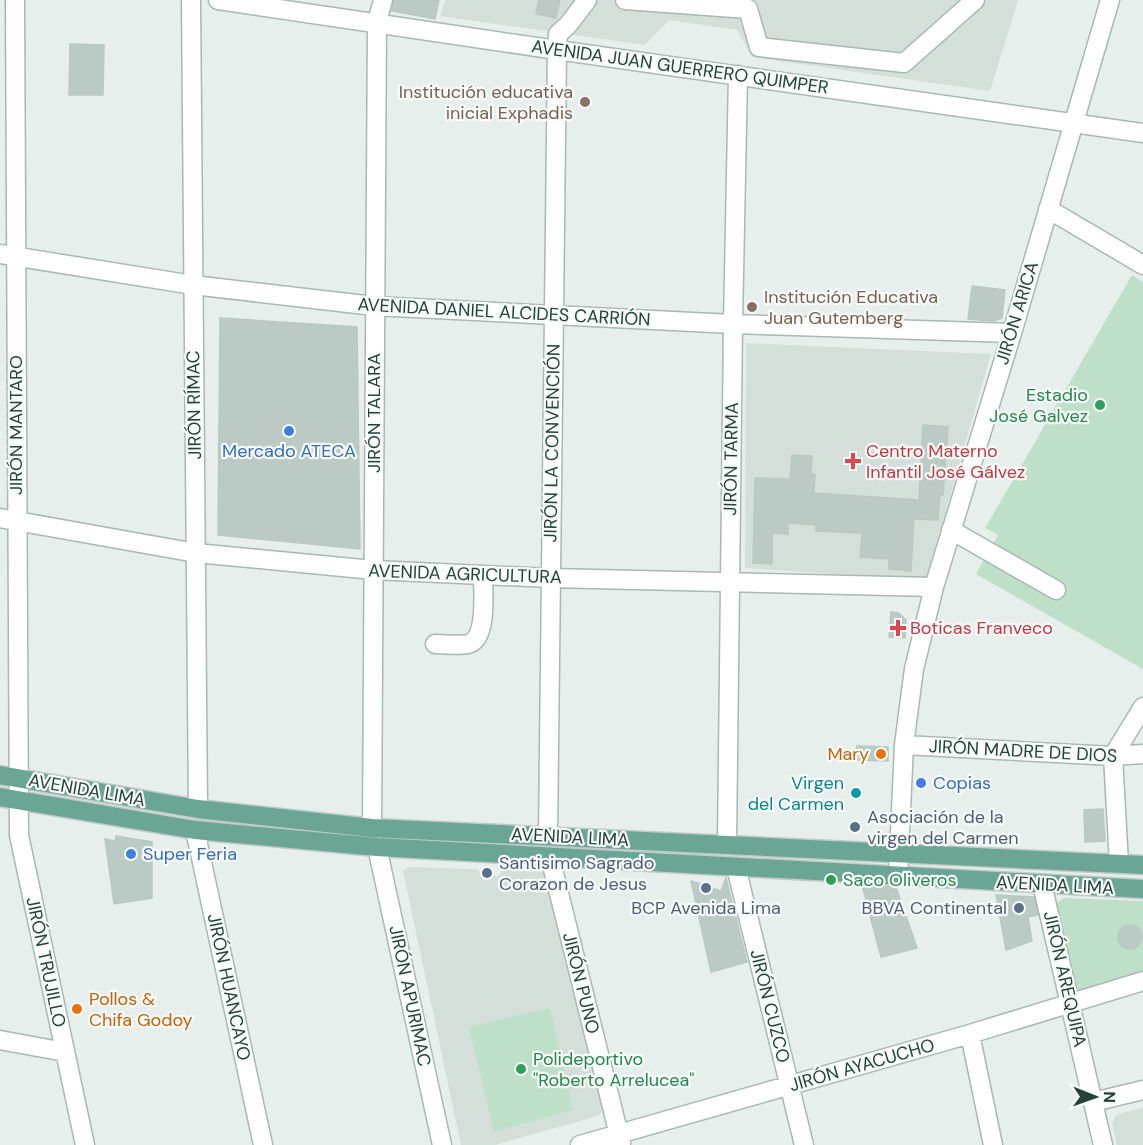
<svg xmlns="http://www.w3.org/2000/svg" width="1143" height="1145" viewBox="0 0 1143 1145" font-family="'DM Sans',sans-serif">
	<style>
		.built { fill: #d4dfda }
		.green { fill: #bfe0c8 }
		.building { fill: #bbcac4; stroke: #b8c9c2; stroke-width: 1.5 }
		.lines { fill: none; stroke-linecap: round; stroke-linejoin: round }
		.minor-casing { stroke: #a8b8b2; stroke-width: 21 }
		.major-casing { stroke: #c2cac8; stroke-width: 21 }
		.minor { stroke: #fff; stroke-width: 18 }
		.major { stroke: #6aa596; stroke-width: 18 }
		.education-dot { fill: #8d6e63; stroke: #f7fbf9; stroke-width: 2 }
		.leisure-dot { fill: #2e9e5b; stroke: #f7fbf9; stroke-width: 2 }
		.shop-dot { fill: #3f7fe0; stroke: #f7fbf9; stroke-width: 2 }
		.health-dot { fill: #e0444e; stroke: #f7fbf9; stroke-width: 2 }
		.food-dot { fill: #e8710a; stroke: #f7fbf9; stroke-width: 2 }
		.culture-dot { fill: #0f9aa8; stroke: #f7fbf9; stroke-width: 2 }
		.service-dot { fill: #5c6f8a; stroke: #f7fbf9; stroke-width: 2 }
		.labels { text-anchor: middle; stroke-width: 4.5; stroke-linejoin: round; paint-order: stroke }
		.street-label { font-size: 18px; fill: #24423a; stroke: #f7fbf9 }
		.education-label { font-size: 18px; fill: #785e54; stroke: #f7fbf9; text-anchor: end }
		.leisure-label { font-size: 18px; fill: #27864d; stroke: #f7fbf9; text-anchor: start }
		.shop-label { font-size: 18px; fill: #366cbe; stroke: #f7fbf9; text-anchor: start }
		.health-label { font-size: 18px; fill: #be3a42; stroke: #f7fbf9; text-anchor: start }
		.food-label { font-size: 18px; fill: #c56008; stroke: #f7fbf9; text-anchor: end }
		.culture-label { font-size: 18px; fill: #0d838f; stroke: #f7fbf9; text-anchor: end }
		.service-label { font-size: 18px; fill: #4e5e75; stroke: #f7fbf9; text-anchor: start }
	</style>
	<rect width="100%" height="100%" fill="#e6efeb"/>
	<path class="built" d="M445,0H1018L990,91L752,57L737,30L669,20L645,45L440,16Z
		M746,343L991,354L926,580L745,568Z
		M409,867L477,869L483,875L498,876L502,870L546,872L604,1110L598,1116L495,1145H461L403,871Z
		M1143,1108V1145H1117L1112,1123L1117,1114Z"/>
	<path class="green" d="M1132,275L1143,282V669L976,574L998,535L985,528Z
		M1064,898L1143,901V972L1081,991L1074,989L1056,904Z
		M550,1008L573,1110L494,1132L469,1027Z"/>
	<path class="building" d="M394,0H439L435,19L392,11Z
		M539,0H560L556,18L536,14Z
		M70,44L104,45L103,95H69Z
		M972,286L1005,290L1002,318L994,321L968,319Z
		M220,318L357,327L360,549L218,535Z
		M923,425L948,427L943,495L940,494L938,520L914,519L911,571L889,569V559L860,557L862,533L816,531V525L788,523V534L772,533V564L753,563L755,478L790,479L792,455L812,456L811,474H815L814,493L919,500Z
		M891,612L899,613L906,620L905,638L889,637Z
		M857,746L888,747V761L856,760Z
		M1103,809L1105,841L1085,842L1084,810Z
		M116,836L152,842V898L114,904L105,839L115,841Z
		M726,878L747,962L711,972L691,881L721,891Z
		M862,885L896,887L917,948L881,957Z
		M996,895L1034,897L1038,915L1028,917L1032,941L1006,950Z
		M1118 937a12 12 0 1 1 24 0a12 12 0 1 1-24 0Z"/>
	<g class="lines">
		<defs>
			<path id="minor" d="M15,0L19,835L85,1145
				M191,0L198,809
				M218,0L557,50L1143,133
				M625,0L748,9L759,47L904,63L975,0
				M1048,209L1143,265
				M0,254L193,285L374,306L733,324L1012,333
				M0,518L196,553L373,570L551,578L934,587
				M951,530L1056,590
				M435,644C445,644 458,646 468,644C488,639 483,592 483,575
				M904,745L1113,756L1143,754
				M372,828L377,22L383,0
				M195,830L263,1145
				M548,836L557,50L558,34L568,25L587,0
				M727,844L733,324L738,75
				M377,847L442,1145
				M550,857L621,1143
				M1119,864L1113,756L1143,707
				M736,867L804,1145
				M898,876L904,745L914,669L934,587L1012,333L1110,0
				M1042,884L1103,1145
				M970,1034L993,1145
				M0,1040L65,1052
				M1093,1102L1143,1090
				M580,1145L970,1034L1143,981"/>
			<path id="major" d="M0,775L198,809L372,828L1143,865
				M0,797L195,830L377,847L1143,889"/>
		</defs>
		<use href="#minor" class="minor-casing"/>
		<use href="#major" class="major-casing"/>
		<use href="#minor" class="minor"/>
		<use href="#major" class="major"/>
	</g>
	<g class="education-dot">
		<circle cx="585" cy="102" r="6"/>
		<circle cx="752" cy="307" r="6"/>
	</g>
	<g class="leisure-dot">
		<circle cx="1100" cy="405" r="6"/>
		<circle cx="831" cy="880" r="6"/>
		<circle cx="521" cy="1069" r="6"/>
	</g>
	<g class="shop-dot">
		<circle cx="289" cy="431" r="6"/>
		<circle cx="921" cy="783" r="6"/>
		<circle cx="131" cy="854" r="6"/>
	</g>
	<g class="health-dot">
		<path d="M850 452h6v6h6v6h-6v6h-6v-6h-6v-6h6z"/>
		<path d="M895 619h6v6h6v6h-6v6h-6v-6h-6v-6h6z"/>
	</g>
	<g class="food-dot">
		<circle cx="881" cy="754" r="6"/>
		<circle cx="77" cy="1009" r="6"/>
	</g>
	<circle class="culture-dot" cx="856" cy="793" r="6"/>
	<g class="service-dot">
		<circle cx="855" cy="827" r="6"/>
		<circle cx="487" cy="873" r="6"/>
		<circle cx="706" cy="888" r="6"/>
		<circle cx="1019" cy="908" r="6"/>
	</g>
	<g class="labels">
		<g class="street-label">
			<text transform="translate(680 67) rotate(8)" y="6">AVENIDA JUAN GUERRERO QUIMPER</text>
			<text transform="translate(504 312) rotate(3)" y="6">AVENIDA DANIEL ALCIDES CARRIÓN</text>
			<text transform="translate(1017 313) rotate(-73)" y="6">JIRÓN ARICA</text>
			<text transform="translate(194 405) rotate(-91)" y="6">JIRÓN RÍMAC</text>
			<text transform="translate(374 413) rotate(-90)" y="6">JIRÓN TALARA</text>
			<text transform="translate(16 425) rotate(-90)" y="6">JIRÓN MANTARO</text>
			<text transform="translate(552 443) rotate(-89)" y="6">JIRÓN LA CONVENCIÓN</text>
			<text transform="translate(731 459) rotate(-89)" y="6">JIRÓN TARMA</text>
			<text transform="translate(465 574) rotate(2)" y="6">AVENIDA AGRICULTURA</text>
			<text transform="translate(1023 751) rotate(3)" y="6">JIRÓN MADRE DE DIOS</text>
			<text transform="translate(87 790) rotate(10)" y="6">AVENIDA LIMA</text>
			<text transform="translate(570 837) rotate(3)" y="6">AVENIDA LIMA</text>
			<text transform="translate(1055 885) rotate(3)" y="6">AVENIDA LIMA</text>
			<text transform="translate(46 962) rotate(78)" y="6">JIRÓN TRUJILLO</text>
			<text transform="translate(1065 979) rotate(77)" y="6">JIRÓN AREQUIPA</text>
			<text transform="translate(581 983) rotate(76)" y="6">JIRÓN PUNO</text>
			<text transform="translate(229 987) rotate(78)" y="6">JIRÓN HUANCAYO</text>
			<text transform="translate(410 996) rotate(78)" y="6">JIRÓN APURIMAC</text>
			<text transform="translate(770 1006) rotate(76)" y="6">JIRÓN CUZCO</text>
			<text transform="translate(862 1065) rotate(-16)" y="6">JIRÓN AYACUCHO</text>
		</g>
		<g class="education-label">
			<text x="573" y="98">Institución educativa<tspan x="573" dy="21">inicial Exphadis</tspan></text>
			<text x="764" y="303" text-anchor="start">Institución Educativa<tspan x="764" dy="21">Juan Gutemberg</tspan></text>
		</g>
		<g class="leisure-label">
			<text x="1088" y="401" text-anchor="end">Estadio<tspan x="1088" dy="21">José Galvez</tspan></text>
			<text x="843" y="886">Saco Oliveros</text>
			<text x="533" y="1065">Polideportivo<tspan x="533" dy="21">"Roberto Arrelucea"</tspan></text>
		</g>
		<g class="shop-label">
			<text x="289" y="457" text-anchor="middle">Mercado ATECA</text>
			<text x="933" y="789">Copias</text>
			<text x="143" y="860">Super Feria</text>
		</g>
		<g class="health-label">
			<text x="866" y="457">Centro Materno<tspan x="866" dy="21">Infantil José Gálvez</tspan></text>
			<text x="910" y="634">Boticas Franveco</text>
		</g>
		<g class="food-label">
			<text x="869" y="760">Mary</text>
			<text x="89" y="1005" text-anchor="start">Pollos &amp;<tspan x="89" dy="21">Chifa Godoy</tspan></text>
		</g>
		<g class="culture-label">
			<text x="844" y="789">Virgen<tspan x="844" dy="21">del Carmen</tspan></text>
		</g>
		<g class="service-label">
			<text x="867" y="823">Asociación de la<tspan x="867" dy="21">virgen del Carmen</tspan></text>
			<text x="499" y="869">Santisimo Sagrado<tspan x="499" dy="21">Corazon de Jesus</tspan></text>
			<text x="706" y="914" text-anchor="middle">BCP Avenida Lima</text>
			<text x="1007" y="914" text-anchor="end">BBVA Continental</text>
		</g>
	</g>
	<g transform="translate(1095 1097) rotate(91)" stroke="#f7fbf9" stroke-width="4.5" paint-order="stroke">
	<path d="M0-4.5L10 22L0 15L-10 22Z" fill="#24423a"/>
	<text y="-9" font-size="16" font-weight="bold" text-anchor="middle" fill="#24423a">N</text>
	</g>
</svg>
